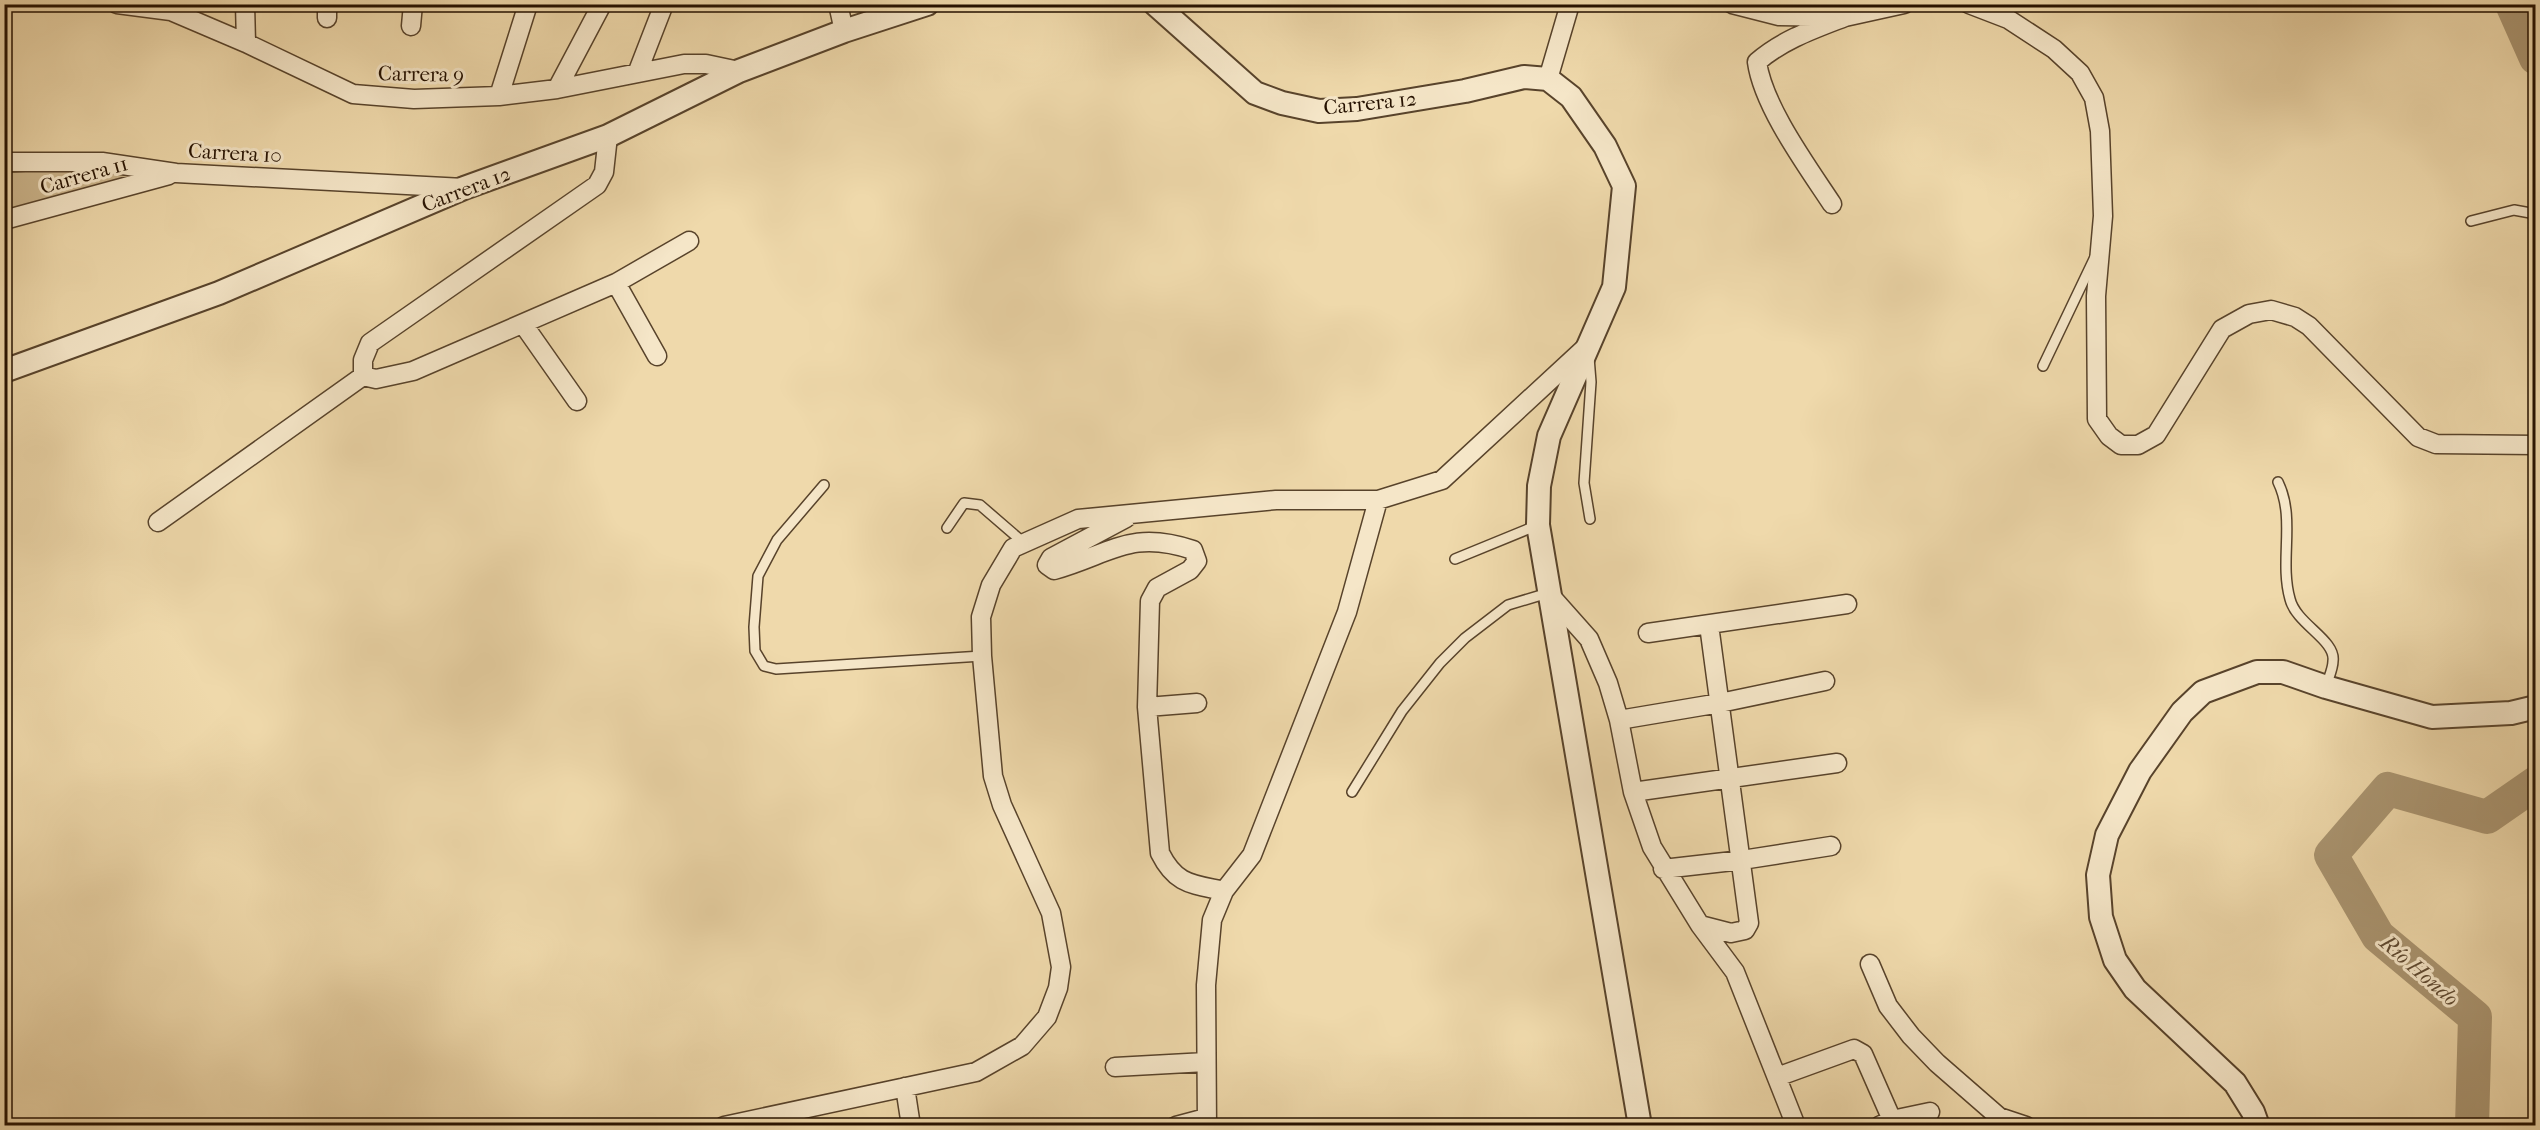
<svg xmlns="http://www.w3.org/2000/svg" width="2540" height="1130" viewBox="0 0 2540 1130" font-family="'IM FELL French Canon',serif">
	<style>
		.green { fill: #cdb78e; stroke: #796447; stroke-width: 1.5 }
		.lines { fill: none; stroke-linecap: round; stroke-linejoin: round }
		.river { stroke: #aa9571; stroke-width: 34 }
		.service-casing { stroke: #58432b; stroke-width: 12 }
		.minor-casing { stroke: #58432b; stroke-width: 21 }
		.tertiary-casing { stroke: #58432b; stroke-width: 26 }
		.service { stroke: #f5e6c8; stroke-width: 9 }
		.minor { stroke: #f5e6c8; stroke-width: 18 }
		.tertiary { stroke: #f5e6c8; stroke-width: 22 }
		.labels { text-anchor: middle; stroke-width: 6; stroke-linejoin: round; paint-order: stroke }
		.street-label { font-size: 21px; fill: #251100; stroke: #f5e6c8 }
		.water-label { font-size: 22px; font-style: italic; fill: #614c33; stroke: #f5e6c8 }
	</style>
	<rect width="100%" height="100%" fill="#efd9ab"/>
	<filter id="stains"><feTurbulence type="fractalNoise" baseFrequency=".00333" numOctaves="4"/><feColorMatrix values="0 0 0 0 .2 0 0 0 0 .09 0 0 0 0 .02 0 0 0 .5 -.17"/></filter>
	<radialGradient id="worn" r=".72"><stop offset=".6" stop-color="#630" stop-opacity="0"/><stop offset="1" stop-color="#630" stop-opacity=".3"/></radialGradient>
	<path class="green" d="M76,167L146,178L5,215V173Z"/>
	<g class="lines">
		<path class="river" d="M2512,4L2536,58
			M2472,1126L2475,1017L2378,936L2331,855L2388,789L2487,817L2536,783"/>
		<defs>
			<path id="service" d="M2471,221L2514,210L2536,214
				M1589,357L1591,382L1584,483L1590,519
				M2043,366L2095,257
				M2278,482C2296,519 2279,560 2290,599C2296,624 2336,640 2333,661C2333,669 2328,679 2326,687
				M824,485L777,540L758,576L754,627L755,651L764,666L776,669L982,656
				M947,528L964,503L980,505L1024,543
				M1455,559L1538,525
				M1352,792L1402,711L1440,663L1465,638L1508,605L1548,593"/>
			<path id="minor" d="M117,4L171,11L246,43L353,94L414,99L499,96L557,89L684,64H706L739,71
				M245,4L246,43
				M838,4L844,31
				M1732,4L1779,16L1845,17L1904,4
				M1969,4L2008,19L2054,49L2080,73L2094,98L2100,131L2103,216L2096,296L2097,419L2109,436L2121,445H2138L2156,435L2222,329L2249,314L2271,310L2295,317L2309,326L2418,437L2436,444L2536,445
				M327,18V4
				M411,26L413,4
				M638,71L664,4
				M1548,79L1570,4
				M557,89L602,4
				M499,96L528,4
				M608,136L604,172L597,185L370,343L363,360V376L376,379L413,371L616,283L689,241
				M4,162H102L176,173L464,188
				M1832,204C1807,166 1763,106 1757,62C1782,40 1814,29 1845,17
				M4,220L169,175
				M616,283L657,356
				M523,324L577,401
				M1126,518L1051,558L1047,565L1054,570C1111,554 1130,529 1193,550L1197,561L1190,570L1157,588L1150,601L1147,707L1160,853C1176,885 1192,884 1224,891
				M158,522L363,376
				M1549,594L1589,639L1608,683L1619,720L1633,792L1652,847L1700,925L1735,972L1796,1126
				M1648,633L1847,604
				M1147,707L1197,703
				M1619,720L1720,703L1825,681
				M1633,792L1837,763
				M1663,869L1742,860L1831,846
				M1700,925L1731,933L1745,930L1749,923L1709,625
				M1870,964L1888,1006L1911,1036L1937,1063L1999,1117L2026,1126
				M1115,1067L1206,1062
				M1777,1077L1854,1049L1863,1054L1892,1120
				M905,1087L911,1126
				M724,1126L976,1072L1022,1046L1047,1017L1058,988L1061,967L1051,913L1002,805L993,776L982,656L981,617L991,585L1013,548L1078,519L1276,500H1378L1442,480L1587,346
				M1176,1126L1206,1118
				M1207,1126L1206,985L1212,920L1224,891L1252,855L1347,612L1378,500
				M1879,1126L1892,1120L1930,1112"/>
			<path id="tertiary" d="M1155,4L1255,93L1282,103L1319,111L1357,109L1465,91L1524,77L1548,79L1571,97L1605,146L1624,186L1614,287L1549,436L1539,486L1538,525L1640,1126
				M4,371L219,293L464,188L608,136L739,71L844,31L927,4
				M2258,1126L2253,1112L2235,1083L2135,989L2115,960L2101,917L2098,875L2107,835L2140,771L2182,712L2203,692L2257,672H2283L2326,687L2432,717L2511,713L2536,707"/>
		</defs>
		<use href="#service" class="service-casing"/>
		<use href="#minor" class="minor-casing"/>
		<use href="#tertiary" class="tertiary-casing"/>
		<use href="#service" class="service"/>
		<use href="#minor" class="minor"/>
		<use href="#tertiary" class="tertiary"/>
	</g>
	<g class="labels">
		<g class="street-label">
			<text transform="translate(421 74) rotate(1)" y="7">Carrera 9</text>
			<text transform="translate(1370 103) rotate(-6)" y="7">Carrera 12</text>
			<text transform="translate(235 153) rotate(3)" y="7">Carrera 10</text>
			<text transform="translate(84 175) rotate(-16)" y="7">Carrera 11</text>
			<text transform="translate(466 189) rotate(-21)" y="7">Carrera 12</text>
		</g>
		<g class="water-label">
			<text transform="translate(2420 970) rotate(41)" y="8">Río Hondo</text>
		</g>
	</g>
	<rect width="2540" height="1130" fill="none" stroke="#efd9ab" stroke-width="24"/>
	<rect x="6" y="6" width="2528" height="1118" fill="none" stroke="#251100" stroke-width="3"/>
	<rect x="12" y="12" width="2516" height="1106" fill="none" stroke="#251100" stroke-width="1.5"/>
	<rect width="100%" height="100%" filter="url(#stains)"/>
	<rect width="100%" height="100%" fill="url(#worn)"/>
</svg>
